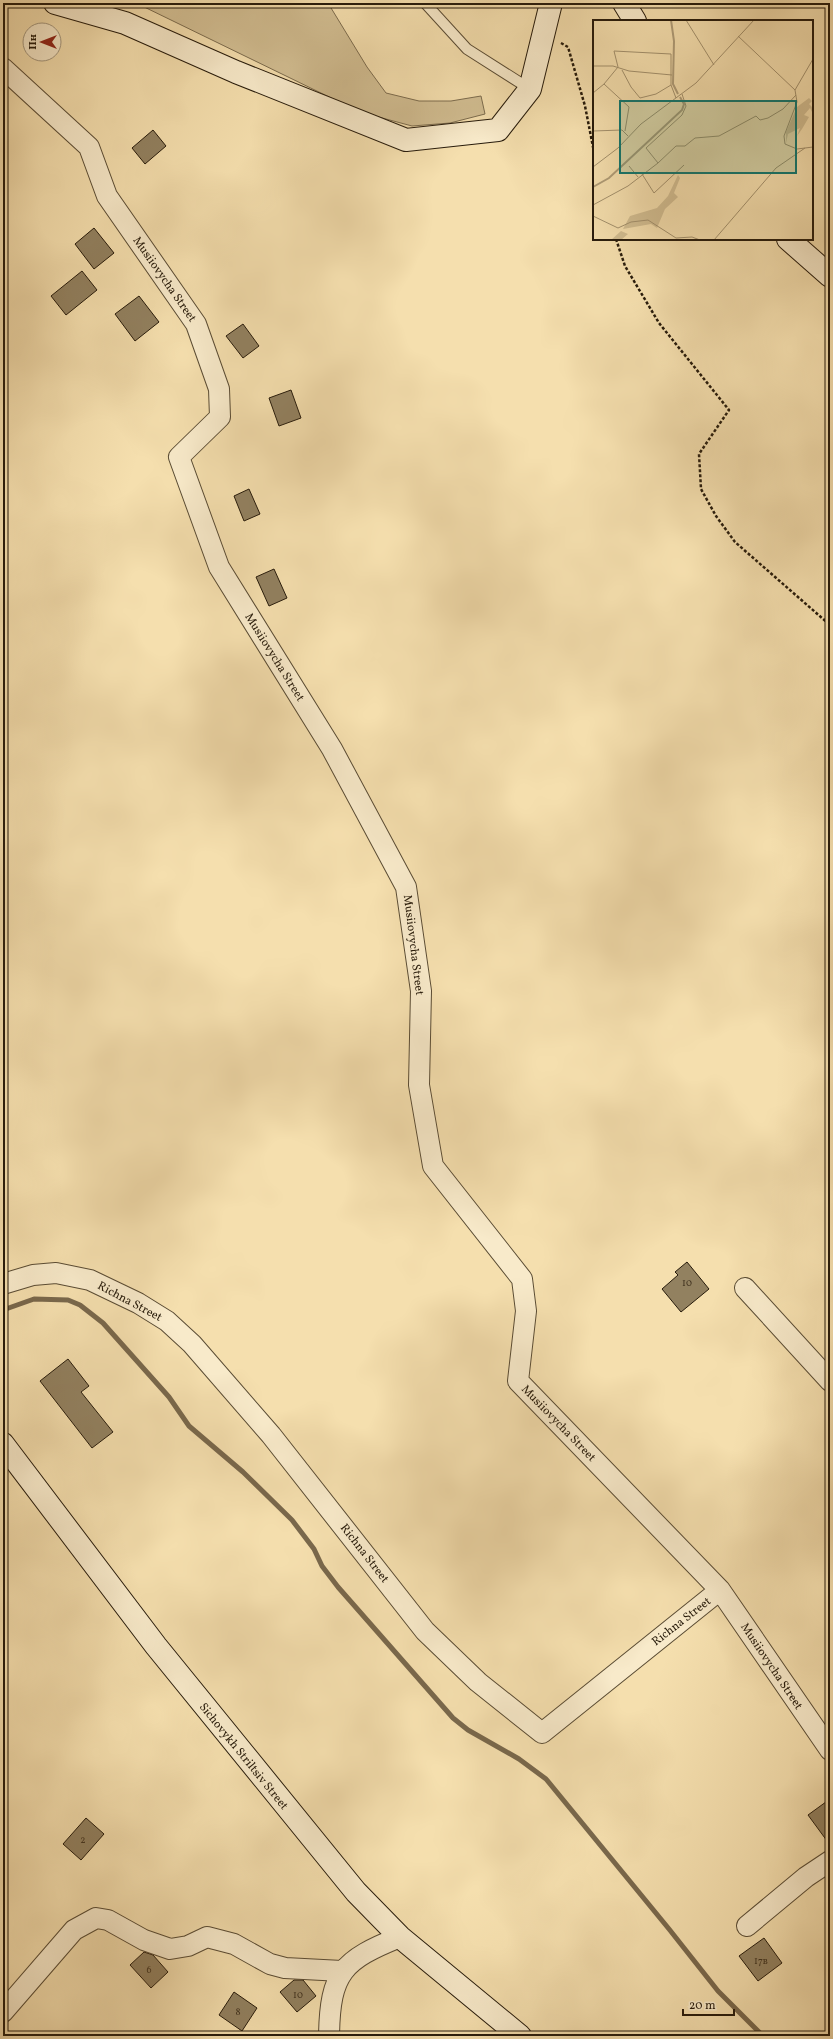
<svg xmlns="http://www.w3.org/2000/svg" width="833" height="2039" viewBox="0 0 833 2039" font-family="Vollkorn,serif">
	<style>
		.green { fill: #d2be92; stroke: #7c6c4e }
		.lines { fill: none; stroke-linecap: round; stroke-linejoin: round }
		.stream { stroke: #79684c; stroke-width: 5 }
		.building { fill: #928160; stroke: #271b0b }
		.lane-casing { stroke: #5a4c34; stroke-width: 12 }
		.street-casing { stroke: #5a4c34; stroke-width: 22 }
		.secondary-casing { stroke: #271b0b; stroke-width: 24 }
		.path { stroke: #271b0b; stroke-width: 2.5; stroke-dasharray: 3 2; stroke-linecap: butt }
		.lane { stroke: #f8eaca; stroke-width: 10 }
		.street { stroke: #f8eaca; stroke-width: 20 }
		.secondary { stroke: #f8eaca; stroke-width: 22 }
		.labels { text-anchor: middle; stroke-width: 4; stroke-linejoin: round; paint-order: stroke }
		.number-label { font-size: 10px; fill: #423420 }
		.street-label { font-size: 12px; fill: #271b0b; stroke: #f8eaca }
		.inset-river { fill: none; stroke: #af9c77; stroke-width: 2 }
		.inset-road { fill: none; stroke: #a3916d; stroke-width: 1 }
		.view { fill: #0f766e; fill-opacity: 0.15; stroke: #0f766e; stroke-width: 2 }
		.inset-edge { fill: none; stroke: #271b0b; stroke-width: 2 }
	</style>
	<rect width="100%" height="100%" fill="#f5dfae"/>
	<filter id="stains"><feTurbulence type="fractalNoise" baseFrequency=".005" numOctaves="4"/><feColorMatrix values="0 0 0 0 .2 0 0 0 0 .09 0 0 0 0 .02 0 0 0 .5 -.17"/></filter>
	<radialGradient id="worn" r=".72"><stop offset=".6" stop-color="#630" stop-opacity="0"/><stop offset="1" stop-color="#630" stop-opacity=".3"/></radialGradient>
	<path class="green" d="M136,3H328L367,67L386,93L419,101H451L481,96L485,114L450,123L412,126L360,112Z"/>
	<g class="lines">
		<path class="stream" d="M3,1310L34,1299L68,1300L80,1305L103,1323L169,1397L189,1426L243,1472L292,1520L314,1549L322,1566L338,1587L453,1718L468,1730L519,1759L546,1779L669,1929L718,1991L763,2036"/>
	</g>
	<path class="building" d="M153,130L166,146L145,164L132,148Z
		M94,228L114,253L94,269L75,244Z
		M82,271L97,290L66,315L51,296Z
		M139,296L159,322L135,341L115,314Z
		M243,324L259,346L243,358L226,336Z
		M291,390L301,418L279,426L269,398Z
		M249,489L260,514L244,521L234,496Z
		M274,569L287,598L269,606L256,577Z
		M687,1262L709,1289L681,1312L662,1289L678,1275L675,1272Z
		M68,1359L89,1386L81,1392L113,1432L92,1448L40,1381Z
		M830,1799V1845L808,1815Z
		M86,1818L104,1834L81,1860L63,1844Z
		M764,1938L782,1963L758,1981L739,1956Z
		M144,1952L153,1955L168,1972L151,1988L130,1965Z
		M294,1980H303L316,1996L297,2012L280,1992Z
		M234,1992L257,2008L242,2031L219,2015Z"/>
	<g class="lines">
		<defs>
			<path id="lane" d="M425,3L467,49L530,89"/>
			<path id="street" d="M3,68L89,147L107,196L196,324L219,389L220,417L179,457L219,567L332,749L406,887L421,991L419,1085L433,1166L522,1279L526,1311L518,1381L720,1590L830,1750
				M3,1284L33,1275L56,1273L90,1280L138,1303L167,1321L192,1344L271,1435L425,1631L478,1682L542,1733L720,1590
				M745,1288L830,1381
				M747,1926L806,1877L830,1861
				M3,2012L74,1930L96,1918L108,1920L144,1940L170,1949L188,1946L207,1937L234,1944L270,1964L285,1968L342,1971
				M329,2036C330,1972 343,1960 400,1937"/>
			<path id="secondary" d="M55,3L125,23L236,72L406,140L498,130L530,89L551,3
				M624,3L635,21
				M788,239L830,276
				M3,1444L156,1646L356,1892L400,1937L520,2036"/>
		</defs>
		<use href="#lane" class="lane-casing"/>
		<use href="#street" class="street-casing"/>
		<use href="#secondary" class="secondary-casing"/>
		<path class="path" d="M561,43L568,47L585,106L594,152
			M616,239L625,266L659,323L729,410L699,454L701,489L716,516L735,542L830,625"/>
		<use href="#lane" class="lane"/>
		<use href="#street" class="street"/>
		<use href="#secondary" class="secondary"/>
	</g>
	<g class="labels">
		<g class="number-label">
			<text x="687" y="1286">10</text>
			<text x="83" y="1843">2</text>
			<text x="761" y="1964">17в</text>
			<text x="149" y="1973">6</text>
			<text x="298" y="1998">10</text>
			<text x="238" y="2015">8</text>
		</g>
		<g class="street-label">
			<text transform="translate(165 279) rotate(55)" y="4">Musiiovycha Street</text>
			<text transform="translate(275 657) rotate(58)" y="4">Musiiovycha Street</text>
			<text transform="translate(414 945) rotate(83)" y="4">Musiiovycha Street</text>
			<text transform="translate(130 1301) rotate(28)" y="4">Richna Street</text>
			<text transform="translate(559 1423) rotate(46)" y="4">Musiiovycha Street</text>
			<text transform="translate(365 1553) rotate(52)" y="4">Richna Street</text>
			<text transform="translate(681 1621) rotate(-38)" y="4">Richna Street</text>
			<text transform="translate(772 1666) rotate(56)" y="4">Musiiovycha Street</text>
			<text transform="translate(244 1756) rotate(51)" y="4">Sichovykh Striltsiv Street</text>
		</g>
	</g>
	<g transform="translate(593 20)">
		<rect width="220" height="220" fill="#f5dfae"/>
		<path d="M216,78L219,81L216,84L220,88V94L217,88L211,95L216,97L209,109L204,116L207,108L195,114L193,123V112L204,87ZM85,155L87,158L81,173L85,177L72,189L64,208L58,204L30,209L37,196L64,188L75,176ZM28,211L35,214L28,220H18Z" fill="#d2be92"/>
		<path class="inset-river" d="M78,0L81,21L80,64L85,74M0,167L16,158L89,90L91,84L87,77"/>
		<path class="inset-road" d="M93,0L121,45M145,16L202,70L204,82L191,116L192,124L204,129L220,127M0,46H20L36,51L79,55M25,47L21,31L78,34V65L83,78M29,50L38,67L47,78L63,74L78,65M11,64L25,47M202,70L220,39M0,73L11,64L36,87L32,111M0,111L29,110L35,116M65,143L53,128L89,95L93,86L89,74M36,146L45,157M0,147L25,128L48,104L103,63L161,0M49,154L61,173L91,145M0,185L35,166L65,143L83,126H92L102,118L126,116L163,96L167,100L175,98L190,89L203,75M0,196L25,208L38,202L55,200L83,218L99,217L107,220M121,220L183,148L212,128"/>
		<path class="view" d="M27,81H203V153H27Z"/>
		<rect width="220" height="220" class="inset-edge"/>
	</g>
	<rect width="833" height="2039" fill="none" stroke="#f5dfae" stroke-width="16"/>
	<rect x="4" y="4" width="825" height="2031" fill="none" stroke="#271b0b" stroke-width="2"/>
	<rect x="8" y="8" width="817" height="2023" fill="none" stroke="#271b0b"/>
	<g transform="translate(42 42) rotate(270)"><circle r="19" fill="#f8eaca" stroke="#a4977e"/>
	<path d="M0-3L7 15L0 10L-7 15Z" fill="#8f2418"/>
	<text y="-6" font-size="11" font-weight="bold" text-anchor="middle" fill="#271b0b">Пн</text>
	</g>
	<path d="M683 2009v6h51v-6" fill="none" stroke="#271b0b" stroke-width="2"/>
	<text x="689" y="2009" font-size="12" fill="#271b0b" stroke="#f8eaca" stroke-width="3" paint-order="stroke">20 m</text>
	<rect width="100%" height="100%" filter="url(#stains)"/>
	<rect width="100%" height="100%" fill="url(#worn)"/>
</svg>
